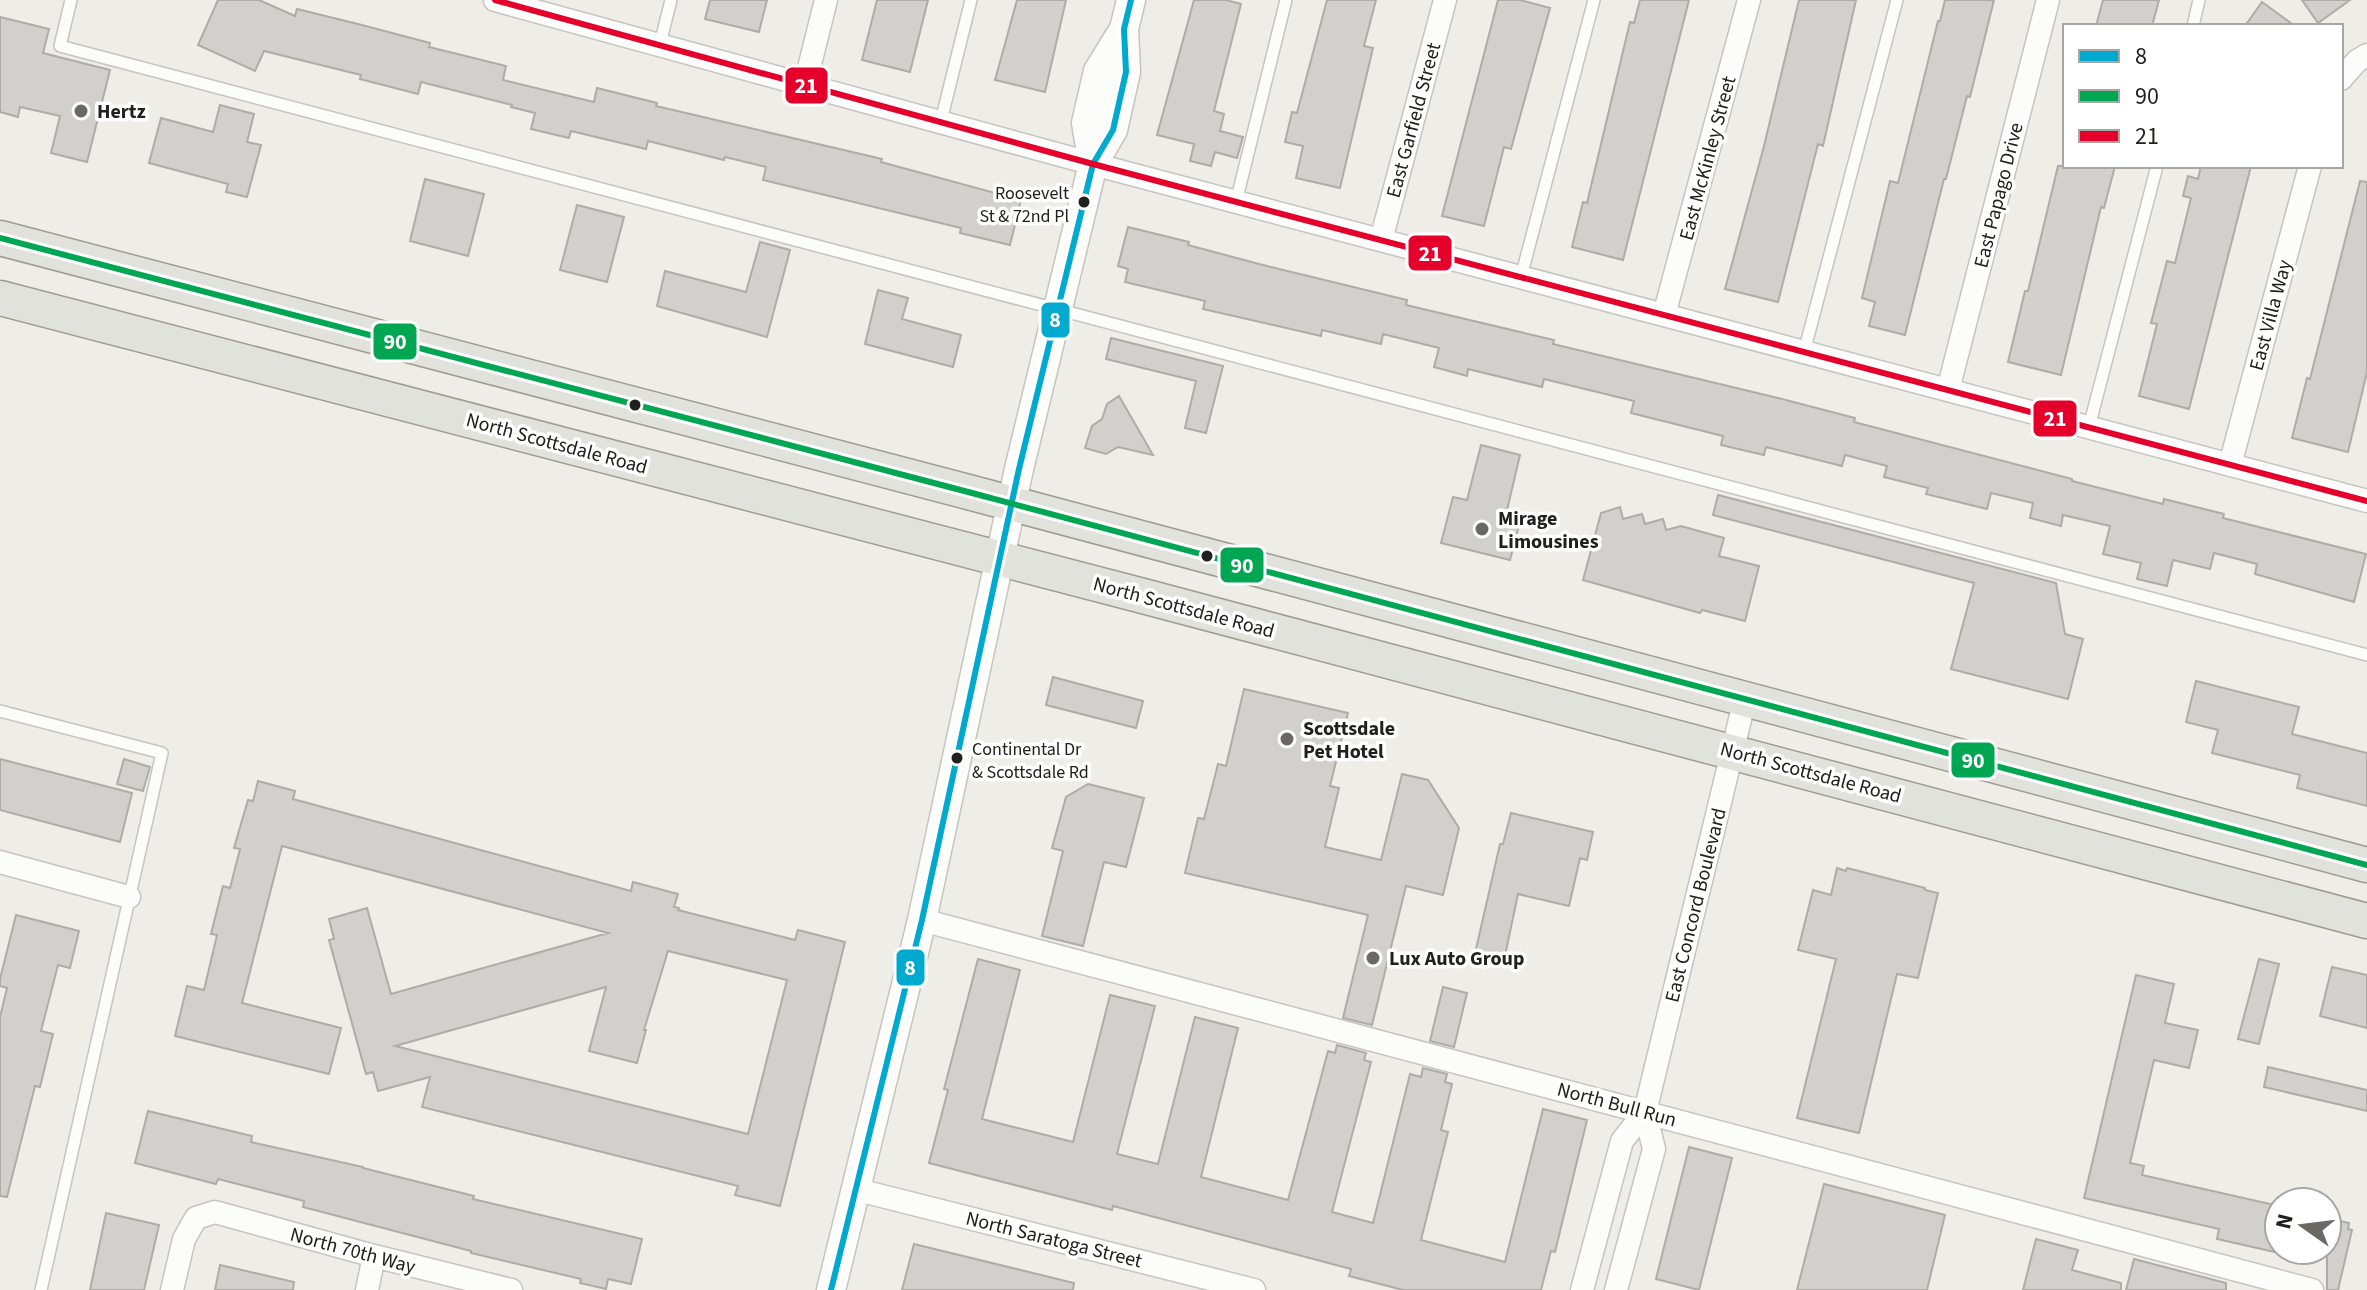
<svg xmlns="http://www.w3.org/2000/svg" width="2367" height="1290" viewBox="0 0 2367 1290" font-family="'Source Sans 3',sans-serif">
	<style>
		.building { fill: #d1d0cc; stroke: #adaca7; stroke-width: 2; fill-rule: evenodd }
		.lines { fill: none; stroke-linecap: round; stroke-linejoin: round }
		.service-casing { stroke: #c5c4c0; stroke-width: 14 }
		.minor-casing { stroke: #c5c4c0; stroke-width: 25 }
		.tertiary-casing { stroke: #c5c4c0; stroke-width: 31 }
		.primary-casing { stroke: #9e9e90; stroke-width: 37 }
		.service { stroke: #fcfcfb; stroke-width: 11 }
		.minor { stroke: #fcfcfb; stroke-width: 22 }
		.tertiary { stroke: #fcfcfb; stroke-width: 28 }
		.primary { stroke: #e1e2db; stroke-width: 34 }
		.bus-1-casing { stroke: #fff; stroke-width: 12 }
		.bus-2-casing { stroke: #fff; stroke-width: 12 }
		.bus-3-casing { stroke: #fff; stroke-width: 12 }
		.bus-1 { stroke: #00a9ce; stroke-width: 6 }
		.bus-2 { stroke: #00a651; stroke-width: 6 }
		.bus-3 { stroke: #e4002b; stroke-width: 6 }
		.poi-dot { fill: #696863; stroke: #fff; stroke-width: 3 }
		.bus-dot { fill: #21201c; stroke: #fff; stroke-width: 3 }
		.labels { text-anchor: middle; stroke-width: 7; stroke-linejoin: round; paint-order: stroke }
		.bus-label { font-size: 18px; fill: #21201c; stroke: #fff; text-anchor: end }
		.poi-label { font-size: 20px; font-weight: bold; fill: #21201c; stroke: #fff; text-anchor: start }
		.street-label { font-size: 20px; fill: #21201c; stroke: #fff }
		.line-badge { stroke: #fff; stroke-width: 3 }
		.badge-label { font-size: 22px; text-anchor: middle; font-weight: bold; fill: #fff }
	</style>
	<rect width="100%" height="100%" fill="#eeede7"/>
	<path class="building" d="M218,0H259L295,16L297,9L358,24L430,43L429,47L506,66L503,80L594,102L597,88L657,103L656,106L882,159L881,162L1021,200L1010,245L960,233L961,228L763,180L766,167L725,157L724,160L648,141L646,149L571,131L569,138L531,129L535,113L511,107L512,105L421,82L418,94L360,79L361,75L264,51L255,71L198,45Z
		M710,0H767L759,32L705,19Z
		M877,0H928L910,72L862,60Z
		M1017,0H1066L1045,92L995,80Z
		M1194,0H1226L1241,4L1214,111L1224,114L1220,131L1243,137L1237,158L1215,152L1211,166L1190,161L1194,144L1157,135Z
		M1327,0H1376L1364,46L1373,48L1340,188L1296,178L1303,146L1285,142L1292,112L1297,113Z
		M1498,0H1520L1550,8L1511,149L1504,147L1484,226L1442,216Z
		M1640,0H1689L1623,260L1572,247L1583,202L1587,203L1630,22L1634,23Z
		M1799,0H1856L1823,146L1818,144L1778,302L1725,289L1764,146Z
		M1945,0H1994L1970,97L1967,96L1946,179H1944L1905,335L1869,326L1875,302L1862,298L1890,181L1898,183L1938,21H1940Z
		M2103,0H2159L2152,26H2096Z
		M2302,0H2350L2318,23Z
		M2262,2L2295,26H2245Z
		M0,17L49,29L43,53L110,70L87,162L51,153L60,116L20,107L18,117L0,112Z
		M220,105L254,114L247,142L261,145L247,197L226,192L228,184L149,163L161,118L213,132Z
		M2058,166H2115L2104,208L2101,207L2061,375L2008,362L2025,291H2028Z
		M2201,166H2251L2189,409L2139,396L2157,324L2151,323L2167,261L2175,263L2191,198L2183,196L2188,176L2198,179Z
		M425,179L484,194L468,256L410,241Z
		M2360,181L2367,182V372L2348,452L2292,438L2307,378L2310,379Z
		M577,205L624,217L607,282L560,270Z
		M1128,227L1189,242L1188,245L1259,264L1407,300L1406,305L1554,340L1553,344L1778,398L1855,418L1854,422L2072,479V481L2163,504L2164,499L2224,514L2223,518L2366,554L2354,602L2255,574L2257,564L2214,553L2210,569L2173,560L2167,586L2137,579L2141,563L2103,554L2110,526L2063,515L2061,526L2030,518L2033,503L1991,493L1987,509L1926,494L1928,488L1884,477L1887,466L1845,455L1842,466L1766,447L1764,455L1721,445L1723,436L1631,413L1634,401L1544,379L1542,387L1468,369L1467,376L1434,367L1439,348L1383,334L1381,344L1322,330L1321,336L1203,309L1205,301L1125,282L1128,269L1118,266Z
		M760,242L790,250L767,337L657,306L665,271L746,292Z
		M878,290L908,298L902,319L961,335L953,367L865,344Z
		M1111,338L1223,366L1206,433L1185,428L1196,381L1106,359Z
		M1119,396L1153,455L1118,447L1106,454L1085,448L1092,426L1102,419L1107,404Z
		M1481,445L1520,455L1507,510L1522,514L1510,560L1441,543L1453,497L1467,500Z
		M1718,495L2056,583L2065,634L2083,639L2068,699L1951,669L1974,583L1713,515Z
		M1620,507L1623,519L1642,514L1645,524L1663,519L1666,530L1681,526L1724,538L1719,556L1759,566L1745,621L1702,610L1700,613L1583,580L1601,513Z
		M1053,677L1143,701L1136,728L1046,705Z
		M2196,681L2299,707L2292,734L2367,753V806L2297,788L2300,775L2212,753L2218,730L2186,722Z
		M1244,689L1348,713L1330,786L1339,788L1325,847L1381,860L1402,774L1428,780L1459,828L1443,895L1406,886L1372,1025L1343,1018L1368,915L1185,873L1198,818L1204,819L1218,764L1226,766Z
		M0,759L132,793L120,842L0,810Z
		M124,759L150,767L143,791L117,784Z
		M258,781L295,791L293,799L631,891L633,882L678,894L674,907L679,908L678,910L795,940L798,930L845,942L780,1206L735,1195L738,1186L422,1107L430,1077L378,1091L373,1072L366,1074L329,940L334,939L329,919L367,908L391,994L608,933L282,846L242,1003L341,1028L329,1074L175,1036L187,986L204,990L217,935L211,934L223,886L230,888L240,849L234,848L248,800L253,801ZM668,951L787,980L748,1134L395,1046L606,987L589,1051L637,1063L646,1030H644Z
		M1088,784L1144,798L1126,867L1104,862L1083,946L1042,936L1063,851L1052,848L1066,797Z
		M1511,813L1593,832L1587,860L1580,858L1569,906L1518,894L1503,965L1474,958L1500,844H1503Z
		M1837,868L1846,871L1847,868L1925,888V890L1938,893L1918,978L1897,974L1859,1133L1797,1118L1836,959L1798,950L1813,890L1831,895Z
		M16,915L79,931L70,968L58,965L41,1031L53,1034L40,1087L35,1086L7,1197L0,1196V1017L7,988L0,986V979Z
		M978,959L1020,970L982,1119L1073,1142L1110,995L1155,1006L1117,1154L1158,1164L1195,1017L1238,1028L1201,1177L1288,1200L1328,1051L1335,1053L1337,1045L1366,1053L1364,1060L1371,1062L1332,1212L1373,1223L1410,1074L1421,1077L1423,1068L1447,1074L1445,1082L1452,1084L1441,1130L1448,1132L1421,1240L1505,1262L1543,1109L1587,1120L1555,1252L1551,1251L1541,1290H1403L1349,1276L1351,1269L1113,1206L1112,1210L929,1163L948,1090L944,1089Z
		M2259,959L2279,964L2259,1044L2238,1039Z
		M2332,967L2367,975V1028L2320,1016Z
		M2136,975L2174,984L2165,1023L2198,1030L2189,1068L2154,1060L2130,1163L2144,1166L2142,1175L2279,1206V1253L2217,1239L2219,1229L2084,1198Z
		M1443,987L1467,993L1454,1047L1430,1041Z
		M2268,1067L2367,1090V1111L2264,1087Z
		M148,1111L252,1136L251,1142L363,1167V1168L474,1196L473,1199L642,1239L631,1284L608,1279L606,1289L580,1283L581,1279L471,1253V1251L303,1207L304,1201L218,1179L216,1184L135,1163Z
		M1689,1147L1732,1158L1699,1290L1656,1279Z
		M1824,1184L1945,1215L1927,1290H1797Z
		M106,1213L159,1225L144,1290H90Z
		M2327,1218L2349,1223L2348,1229L2352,1230L2338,1290H2327Z
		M2036,1239L2078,1250L2072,1270L2121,1283V1290H2023Z
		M914,1244L1074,1283L1073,1290H902Z
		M2134,1259L2226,1283V1290H2126Z
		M220,1265L294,1282L293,1290H215Z"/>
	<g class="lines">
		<defs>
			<path id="service" d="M71,0L60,46L2367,655
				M2193,26L2199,0
				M660,44L671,0
				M941,121L971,0
				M1236,202L1286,0
				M1521,277L1594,0
				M1804,352L1897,0
				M2089,427L2157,166
				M0,711L162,753L41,1290"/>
			<path id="minor" d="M495,0L1093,164L2367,501
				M2341,79L2357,61L2367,55
				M805,84L826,0
				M1381,240L1445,0
				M1664,315L1749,0
				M1948,390L2048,0
				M2230,465L2310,166
				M0,862L129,897
				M922,920L2312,1290
				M854,1189L1254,1290
				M172,1290L184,1239L196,1218L215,1212L374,1256L511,1290
				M367,1290L374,1256
				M1582,1290L1622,1141L1645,1112L1745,699
				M1616,1290L1654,1149L1645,1112"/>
			<path id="tertiary" d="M1093,164L1086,123L1098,71L1124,29
				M831,1290L922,920L1019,469L1093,164L1113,130L1126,72L1124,29L1131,0"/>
			<path id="primary" d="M0,238L972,493L2367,865
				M0,298L1143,596L2367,921"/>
		</defs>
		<use href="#service" class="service-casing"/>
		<use href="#minor" class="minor-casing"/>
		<use href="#tertiary" class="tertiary-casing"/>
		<use href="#primary" class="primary-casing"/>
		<use href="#service" class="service"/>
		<use href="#minor" class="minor"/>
		<use href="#tertiary" class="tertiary"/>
		<use href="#primary" class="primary"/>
		<defs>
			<path id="bus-1" d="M831,1290L922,920L1019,469L1093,164L1113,130L1126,72L1124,29L1131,0"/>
			<path id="bus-2" d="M0,238L972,493L2367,865"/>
			<path id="bus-3" d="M495,0L1093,164L2367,501"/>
		</defs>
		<use href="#bus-1" class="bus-1-casing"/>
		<use href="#bus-2" class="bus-2-casing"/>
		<use href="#bus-3" class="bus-3-casing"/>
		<use href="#bus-1" class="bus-1"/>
		<use href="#bus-2" class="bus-2"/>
		<use href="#bus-3" class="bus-3"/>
	</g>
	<g class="poi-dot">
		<circle cx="81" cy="111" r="8"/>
		<circle cx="1482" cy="529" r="8"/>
		<circle cx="1287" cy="739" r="8"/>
		<circle cx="1373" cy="958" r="8"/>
	</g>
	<g class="bus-dot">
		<circle cx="1084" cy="202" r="7"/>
		<circle cx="635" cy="405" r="7"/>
		<circle cx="1207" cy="556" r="7"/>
		<circle cx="957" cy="758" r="7"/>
	</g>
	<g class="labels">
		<g class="bus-label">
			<text x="1069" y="199">Roosevelt<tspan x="1069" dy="23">St &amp; 72nd Pl</tspan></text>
			<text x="972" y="755" text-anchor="start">Continental Dr<tspan x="972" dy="23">&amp; Scottsdale Rd</tspan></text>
		</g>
		<g class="poi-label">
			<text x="97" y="118">Hertz</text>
			<text x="1498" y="525">Mirage<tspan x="1498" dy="23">Limousines</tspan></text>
			<text x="1303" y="735">Scottsdale<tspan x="1303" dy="23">Pet Hotel</tspan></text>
			<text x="1389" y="965">Lux Auto Group</text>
		</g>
		<g class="street-label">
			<text transform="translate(1413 120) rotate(-75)" y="7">East Garfield Street</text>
			<text transform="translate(1707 158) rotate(-75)" y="7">East McKinley Street</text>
			<text transform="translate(1998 195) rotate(-76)" y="7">East Papago Drive</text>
			<text transform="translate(2270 315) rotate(-75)" y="7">East Villa Way</text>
			<text transform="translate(557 443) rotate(15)" y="7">North Scottsdale Road</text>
			<text transform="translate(1184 607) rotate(15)" y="7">North Scottsdale Road</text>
			<text transform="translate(1811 772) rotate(15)" y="7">North Scottsdale Road</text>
			<text transform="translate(1695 905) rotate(-76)" y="7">East Concord Boulevard</text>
			<text transform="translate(1617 1104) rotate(15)" y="7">North Bull Run</text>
			<text transform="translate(1054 1239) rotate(14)" y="7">North Saratoga Street</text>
			<text transform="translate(353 1250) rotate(15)" y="7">North 70th Way</text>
		</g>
	</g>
	<g class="line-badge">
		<rect x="784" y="66" width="45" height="39" rx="8" fill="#e4002b"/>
		<rect x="1407" y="234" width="46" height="38" rx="8" fill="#e4002b"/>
		<rect x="1040" y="301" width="31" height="38" rx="8" fill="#00a9ce"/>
		<rect x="372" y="322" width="46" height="39" rx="8" fill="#00a651"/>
		<rect x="2032" y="399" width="46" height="39" rx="8" fill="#e4002b"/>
		<rect x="1219" y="546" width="46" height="38" rx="8" fill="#00a651"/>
		<rect x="1950" y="741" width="46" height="38" rx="8" fill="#00a651"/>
		<rect x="895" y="948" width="31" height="39" rx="8" fill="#00a9ce"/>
	</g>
	<g class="badge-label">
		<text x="806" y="93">21</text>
		<text x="1430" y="261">21</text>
		<text x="1055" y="327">8</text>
		<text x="395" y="349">90</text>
		<text x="2055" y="426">21</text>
		<text x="1242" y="573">90</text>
		<text x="1973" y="768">90</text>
		<text x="910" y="975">8</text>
	</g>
	<rect x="2063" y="24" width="280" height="144" fill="#ffffff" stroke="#a6a6a4" stroke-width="2"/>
	<rect x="2079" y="50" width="40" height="12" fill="#00a9ce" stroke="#a6a6a4" stroke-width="2"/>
	<text x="2135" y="64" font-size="24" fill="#21201c">8</text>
	<rect x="2079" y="90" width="40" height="12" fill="#00a651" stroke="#a6a6a4" stroke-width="2"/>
	<text x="2135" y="104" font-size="24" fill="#21201c">90</text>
	<rect x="2079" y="130" width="40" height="12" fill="#e4002b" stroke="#a6a6a4" stroke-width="2"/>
	<text x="2135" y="144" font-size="24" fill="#21201c">21</text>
	<g transform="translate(2303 1226) rotate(284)"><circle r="38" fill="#ffffff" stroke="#a6a6a4" stroke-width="2"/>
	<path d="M0-6L14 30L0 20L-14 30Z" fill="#696863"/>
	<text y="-12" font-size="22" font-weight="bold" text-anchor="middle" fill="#21201c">N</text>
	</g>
</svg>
